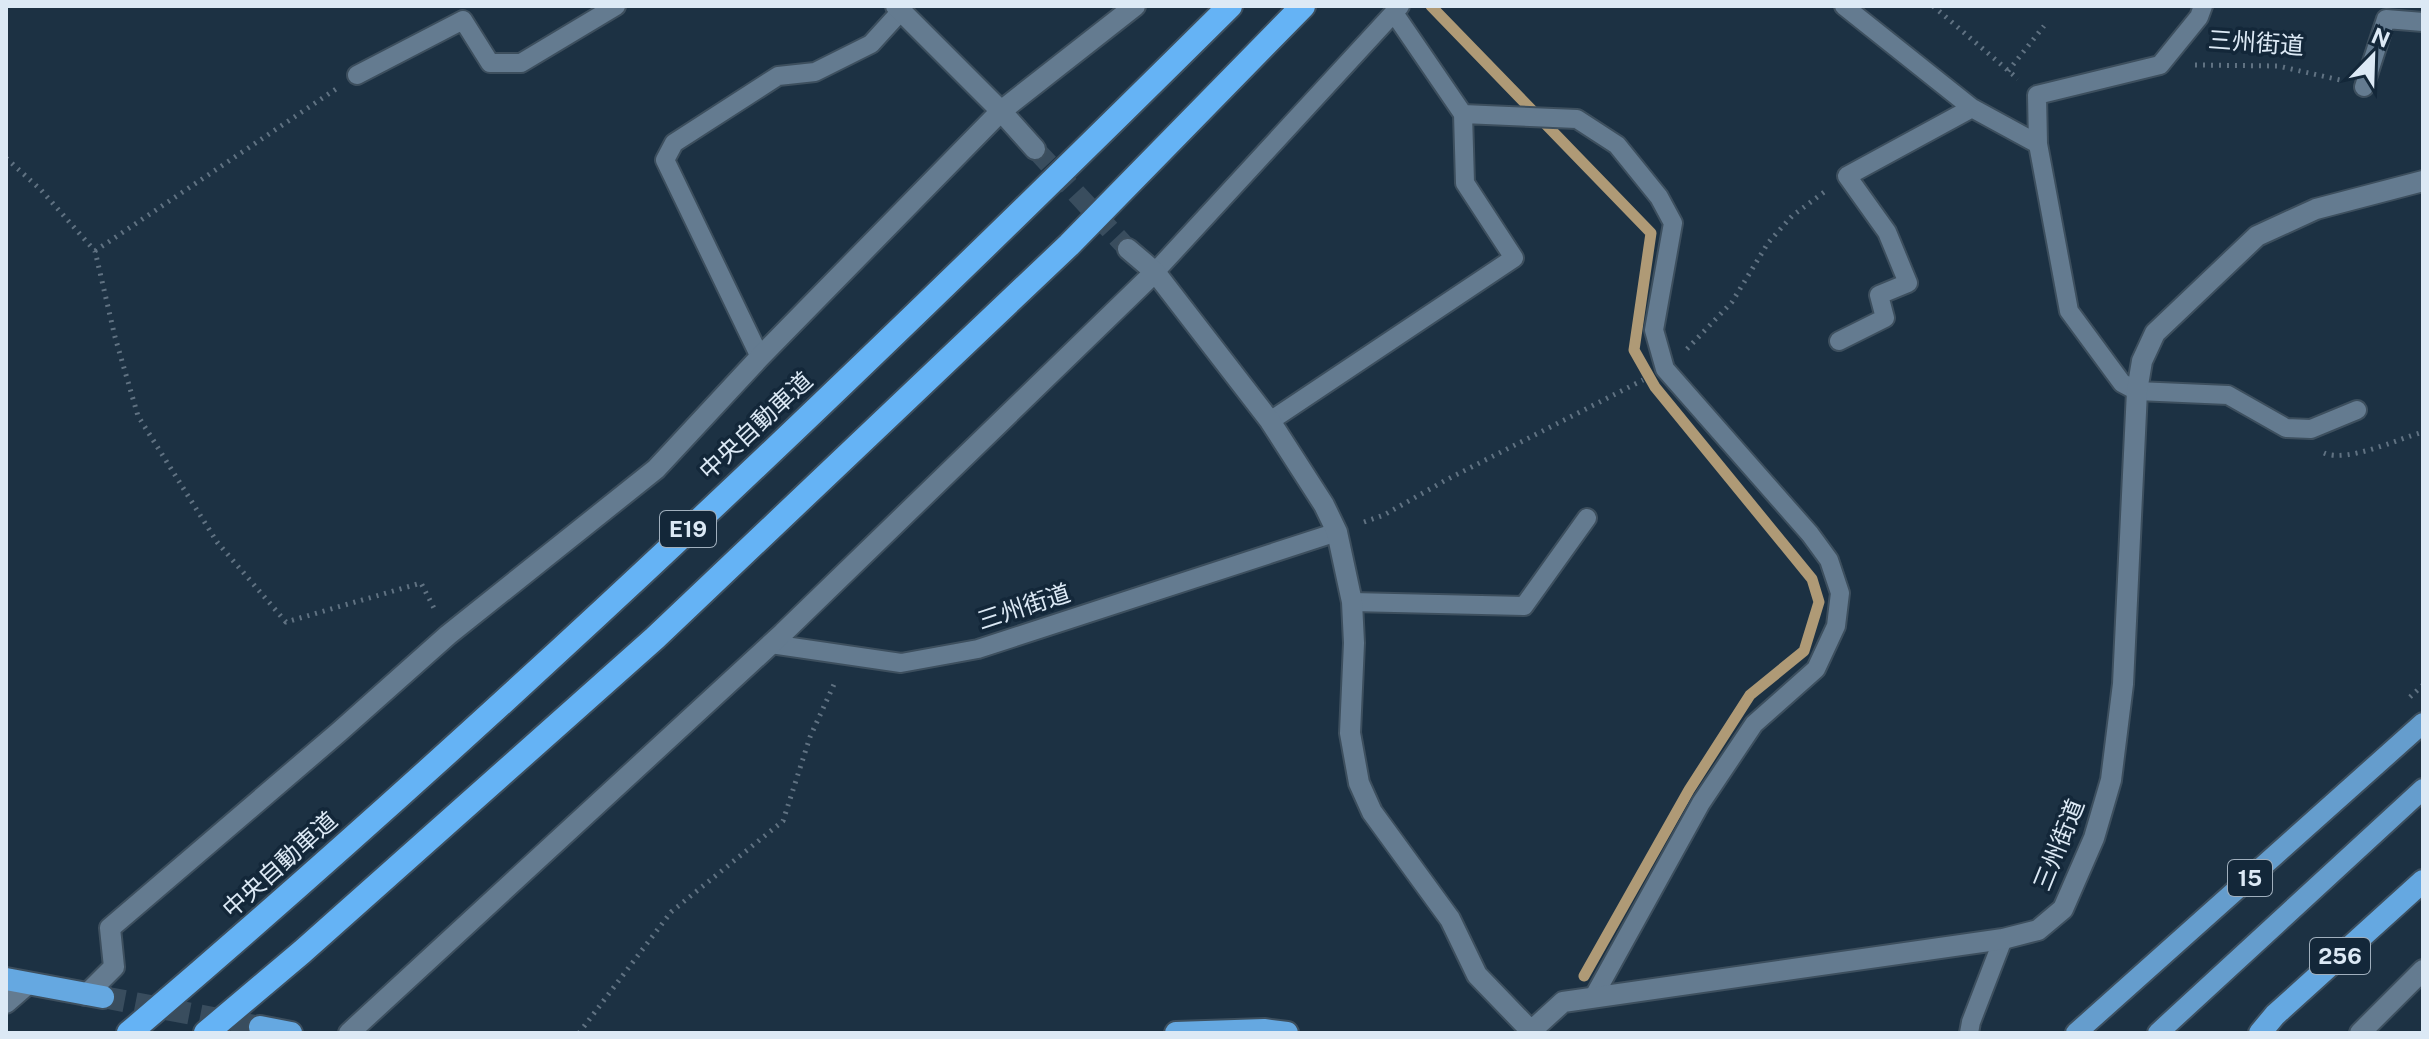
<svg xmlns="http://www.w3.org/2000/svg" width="2429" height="1039" viewBox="0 0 2429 1039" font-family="'Public Sans','Noto Sans JP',sans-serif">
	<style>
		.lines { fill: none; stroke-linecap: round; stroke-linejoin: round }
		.stream { stroke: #af9a76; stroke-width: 11 }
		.minor-tunnel { stroke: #394d5e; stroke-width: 20; stroke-dasharray: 20 10; stroke-linecap: butt }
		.trunk-tunnel { stroke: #394d5e; stroke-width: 22; stroke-dasharray: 22 11; stroke-linecap: butt }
		.service-casing { stroke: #3d4f5e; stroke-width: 22 }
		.minor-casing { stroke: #3d4f5e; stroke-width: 24 }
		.primary-casing { stroke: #3d4f5e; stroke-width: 24 }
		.trunk-casing { stroke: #3d4f5e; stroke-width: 26 }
		.motorway-casing { stroke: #3d4f5e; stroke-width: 28 }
		.path { stroke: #607282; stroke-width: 5; stroke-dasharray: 2 6; stroke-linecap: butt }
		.service { stroke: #647b90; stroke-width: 18 }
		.minor { stroke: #647b90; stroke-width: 20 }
		.primary { stroke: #659dcd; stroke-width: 20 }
		.trunk { stroke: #65a8e1; stroke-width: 22 }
		.motorway { stroke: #65b3f5; stroke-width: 24 }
		.labels { text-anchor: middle; stroke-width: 7; stroke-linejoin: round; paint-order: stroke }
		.shield { fill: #132739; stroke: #a0afbd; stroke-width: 2 }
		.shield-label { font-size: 22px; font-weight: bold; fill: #dce9f5 }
		.street-label { font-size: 24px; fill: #dce9f5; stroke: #132739 }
	</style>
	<rect width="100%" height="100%" fill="#1c3143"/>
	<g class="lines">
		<path class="stream" d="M1431,6L1651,233L1634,350L1655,387L1812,579L1819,602L1804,651L1750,695L1689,790L1584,976"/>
		<path class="minor-tunnel" d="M1035,149L1128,249"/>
		<path class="trunk-tunnel" d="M103,997L260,1027"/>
		<defs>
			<path id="service" d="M1844,6L1972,108L2038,144
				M2203,6L2199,17L2160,65L2037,95L2038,144L2069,311L2122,383L2137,391L2228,395L2286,428L2311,429L2357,410
				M1394,13L1463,114L1577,119L1617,145L1659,197L1673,223L1654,330L1665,369L1810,534L1829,560L1840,593L1836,626L1816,669L1754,724L1701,803L1594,996
				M357,75L463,20L490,63H521L616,6
				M2364,87L2386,19L2423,22
				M1155,272L1400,6
				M1839,341L1885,318L1879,295L1908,283L1887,232L1847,176L1972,108
				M760,357L665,160L674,143L778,76L815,72L871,44L901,11
				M1270,421L1514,258L1465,183L1463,114
				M1352,602L1524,606L1587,518
				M771,644L901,663L978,649L1337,532
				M1969,1033L1971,1022L2003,939"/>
			<path id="minor" d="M896,6L1001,111L1035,149
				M1128,249L1155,272L1270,421L1324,505L1337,532L1352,602L1354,643L1350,733L1359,783L1372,812L1450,919L1477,975L1531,1031
				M86,995L114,967L110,928L339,732L448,635L656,469L760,357L1001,111L1135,6
				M6,1003L29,983
				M349,1033L783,633L1155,272
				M1529,1033L1563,1002L2003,939L2038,930L2063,909L2094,838L2111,780L2123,684L2137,391L2142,361L2155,333L2257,236L2316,209L2423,181
				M2360,1033L2423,970"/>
			<path id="primary" d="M2076,1033L2423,723
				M2158,1033L2423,789"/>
			<path id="trunk" d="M6,979L103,997
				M260,1027L291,1033
				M1176,1033L1264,1030L1287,1033
				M2260,1033L2275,1015L2423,881"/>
			<path id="motorway" d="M129,1033C511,707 874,359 1230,6
				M206,1033L302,952L655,638L1069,245L1303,6"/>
		</defs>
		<use href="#service" class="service-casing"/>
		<use href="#minor" class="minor-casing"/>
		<use href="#primary" class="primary-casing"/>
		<use href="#trunk" class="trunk-casing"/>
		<use href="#motorway" class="motorway-casing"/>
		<path class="path" d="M1933,6L2018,79
			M2195,65L2278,66L2340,80
			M2008,71L2044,26
			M6,158L41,190L95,251L115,337L138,416L217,542L286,622L421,583L436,612
			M95,251L336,89
			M1687,349L1732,302L1768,243L1792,216L1827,190
			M2324,453C2347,463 2398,439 2423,432
			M1364,522L1384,515L1446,480L1643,380
			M2410,697L2423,685
			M579,1033L671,912L783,821L810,737L836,680"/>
		<use href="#service" class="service"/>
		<use href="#minor" class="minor"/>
		<use href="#primary" class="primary"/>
		<use href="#trunk" class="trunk"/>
		<use href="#motorway" class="motorway"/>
	</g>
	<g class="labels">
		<g class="shield">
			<rect x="660" y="511" width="56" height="36" rx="6"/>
			<rect x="2228" y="860" width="44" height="36" rx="6"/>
			<rect x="2310" y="938" width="60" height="36" rx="6"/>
		</g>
		<g class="shield-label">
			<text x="688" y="537">E19</text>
			<text x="2250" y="886">15</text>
			<text x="2340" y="964">256</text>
		</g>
		<g class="street-label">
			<text transform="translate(2256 43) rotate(4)" y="8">三州街道</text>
			<text transform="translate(756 426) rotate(-43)" y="8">中央自動車道</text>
			<text transform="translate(1024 607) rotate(-18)" y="8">三州街道</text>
			<text transform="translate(2059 845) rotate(-68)" y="8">三州街道</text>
			<text transform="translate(280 865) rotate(-42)" y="8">中央自動車道</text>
		</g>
	</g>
	<rect width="2429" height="1039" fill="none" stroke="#dce9f5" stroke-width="16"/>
	<g transform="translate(2373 56) rotate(23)" stroke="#132739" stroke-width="6" paint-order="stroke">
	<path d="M0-6L14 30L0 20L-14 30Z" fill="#dce9f5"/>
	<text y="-12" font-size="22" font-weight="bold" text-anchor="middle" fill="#dce9f5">N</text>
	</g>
</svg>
